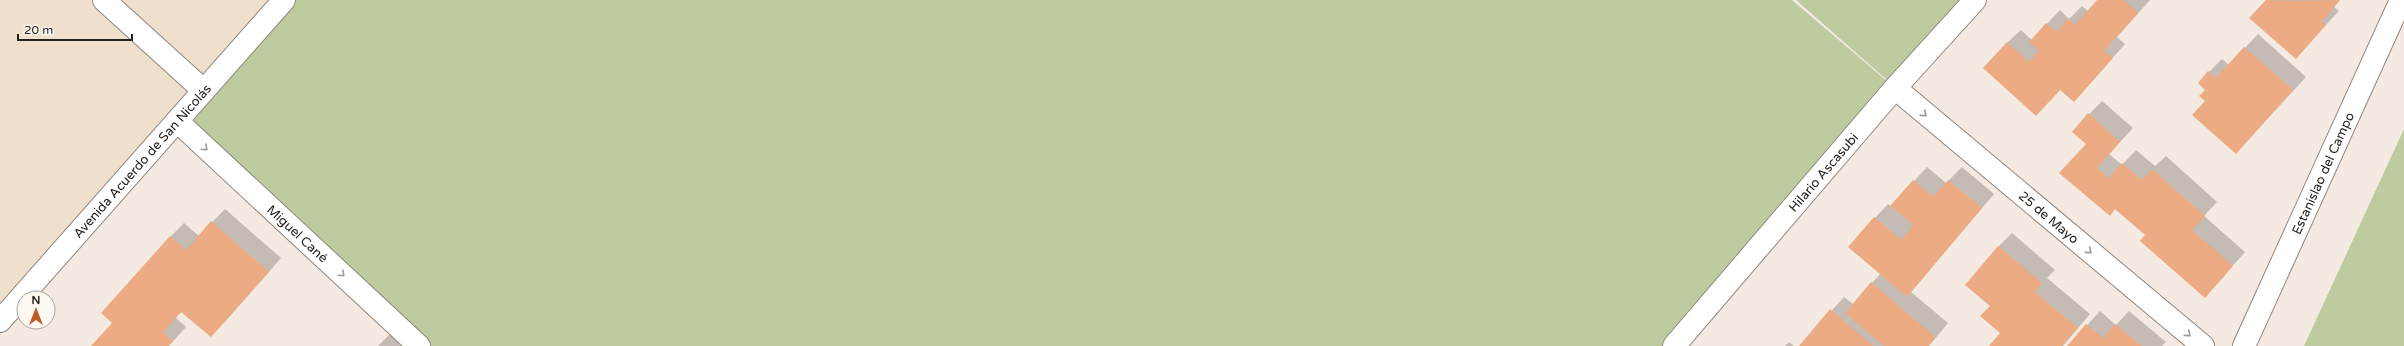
<svg xmlns="http://www.w3.org/2000/svg" width="2404" height="346" viewBox="0 0 2404 346" font-family="'Varela Round',sans-serif">
	<style>
		.industrial { fill: #eee0cd }
		.green { fill: #bdcb9e }
		.shadow { fill: #0003 }
		.building { fill: #edab83 }
		.lines { fill: none; stroke-linecap: round; stroke-linejoin: round }
		.minor-casing { stroke: #90867e; stroke-width: 24 }
		.minor { stroke: #fff; stroke-width: 22 }
		.oneway { stroke: #9d9b9a }
		.labels { text-anchor: middle; stroke-width: 3.5; stroke-linejoin: round; paint-order: stroke }
		.street-label { font-size: 13px; fill: #25211e; stroke: #fef8f2 }
	</style>
	<rect width="100%" height="100%" fill="#f4eae1"/>
	<path class="industrial" d="M0,0H284L0,321Z"/>
	<path class="green" d="M284,0H1792L1895,88L1674,346H419L177,121Z
		M1796,0H1972L1895,87Z
		M2404,129V346H2304Z"/>
	<path class="shadow" d="M2098,0H2150L2117,37L2125,44L2087,87L2061,89L2050,101L2007,43L2021,30L2032,40L2060,10L2069,19L2082,6L2088,11Z
		M2267,0H2340L2334,7L2339,11L2295,58L2251,18Z
		M2258,34L2306,77L2249,139L2206,101V90L2209,72L2222,59L2229,65Z
		M2102,101L2133,128L2109,154L2122,165L2136,150L2155,166L2166,156L2217,202L2204,216L2245,252L2205,297L2147,235L2116,208L2110,214L2087,143L2073,131Z
		M1927,167L1946,183L1962,167L1994,194L1911,292L1948,323L1929,346H1800L1844,297L1853,304L1881,273L1850,247L1875,218L1888,204L1891,206Z
		M225,209L281,258L224,323L182,311L176,318L186,327L169,346H92L113,323L170,237L184,223L199,236Z
		M2012,233L2055,270L2047,278L2090,314L2063,346H1990L2001,333L1991,305L1998,247Z
		M2100,311L2116,325L2129,311L2166,342L2162,346H2068Z
		M393,331L410,346H378Z
		M1789,342L1794,346H1785Z"/>
	<path class="building" d="M2097,0H2124L2138,13L2104,51L2113,58L2074,102L2060,90L2036,116L1983,68L2007,42L2029,62L2039,51L2029,42L2046,23L2057,32L2068,18L2075,25Z
		M2266,0L2299,1L2340,0L2322,21L2326,25L2296,59L2249,18Z
		M2244,47L2293,90L2236,154L2192,115L2205,101L2199,96L2205,90L2198,83L2208,71L2216,78Z
		M2088,113L2120,142L2097,168L2109,178L2122,163L2142,180L2152,169L2205,216L2192,230L2233,266L2205,298L2140,241L2145,235L2115,209L2110,216L2059,173L2086,144L2072,132Z
		M1913,180L1933,197L1948,180L1982,208L1907,297L1848,247L1874,217L1901,240L1914,225L1890,206Z
		M211,221L269,272L211,337L181,312L163,332L173,341L168,346H91L112,323L101,313L170,236L186,250Z
		M1998,246L2042,283L2035,292L2078,328L2062,346H1989L2000,333L1980,316L1990,306L1965,285Z
		M1871,282L1935,337L1928,346H1884L1845,313Z
		M1830,309L1873,346H1799Z
		M2086,324L2103,338L2115,324L2142,346H2067Z"/>
	<g class="lines">
		<defs>
			<g id="minor">
				<path d="M104,0L203,90"/>
				<path id="s1" d="M1895,88L2203,346"/>
				<path id="s2" d="M177,121L419,346"/>
				<path id="s3" d="M0,321L284,0"/>
				<path id="s4" d="M1674,346L1895,88L1975,0"/>
				<path id="s5" d="M2244,346L2401,0"/>
			</g>
		</defs>
		<use href="#minor" class="minor-casing"/>
		<use href="#minor" class="minor"/>
	</g>
	<defs><path id="oneway-chevron" d="M-2-3.5L2.5 0L-2 3.5" fill="none" stroke-width="1.6" stroke-linecap="round" stroke-linejoin="round"/></defs>
	<g class="oneway">
		<use href="#oneway-chevron" transform="translate(1924 114) rotate(40)"/>
		<use href="#oneway-chevron" transform="translate(205 148) rotate(43)"/>
		<use href="#oneway-chevron" transform="translate(2089 251) rotate(40)"/>
		<use href="#oneway-chevron" transform="translate(342 274) rotate(43)"/>
		<use href="#oneway-chevron" transform="translate(2188 334) rotate(40)"/>
	</g>
	<g class="labels">
		<g class="street-label">
			<text dy="5" stroke="none"><textPath href="#s3" startOffset="214">Avenida Acuerdo de San Nicolás</textPath></text>
			<text dy="5" stroke="none"><textPath href="#s4" startOffset="229">Hilario Ascasubi</textPath></text>
			<text dy="5" stroke="none"><textPath href="#s5" startOffset="190">Estanislao del Campo</textPath></text>
			<text dy="5" stroke="none"><textPath href="#s1" startOffset="201">25 de Mayo</textPath></text>
			<text dy="5" stroke="none"><textPath href="#s2" startOffset="165">Miguel Cané</textPath></text>
		</g>
	</g>
	<g transform="translate(36 310)"><circle r="19" fill="#fef8f2" stroke="#a7a29d"/>
	<path d="M0-3L7 15L0 10L-7 15Z" fill="#bf5b25"/>
	<text y="-6" font-size="11" font-weight="bold" text-anchor="middle" fill="#25211e">N</text>
	</g>
	<path d="M18 34v6h114v-6" fill="none" stroke="#25211e" stroke-width="2"/>
	<text x="24" y="34" font-size="12" fill="#25211e" stroke="#fef8f2" stroke-width="3" paint-order="stroke">20 m</text>
</svg>
